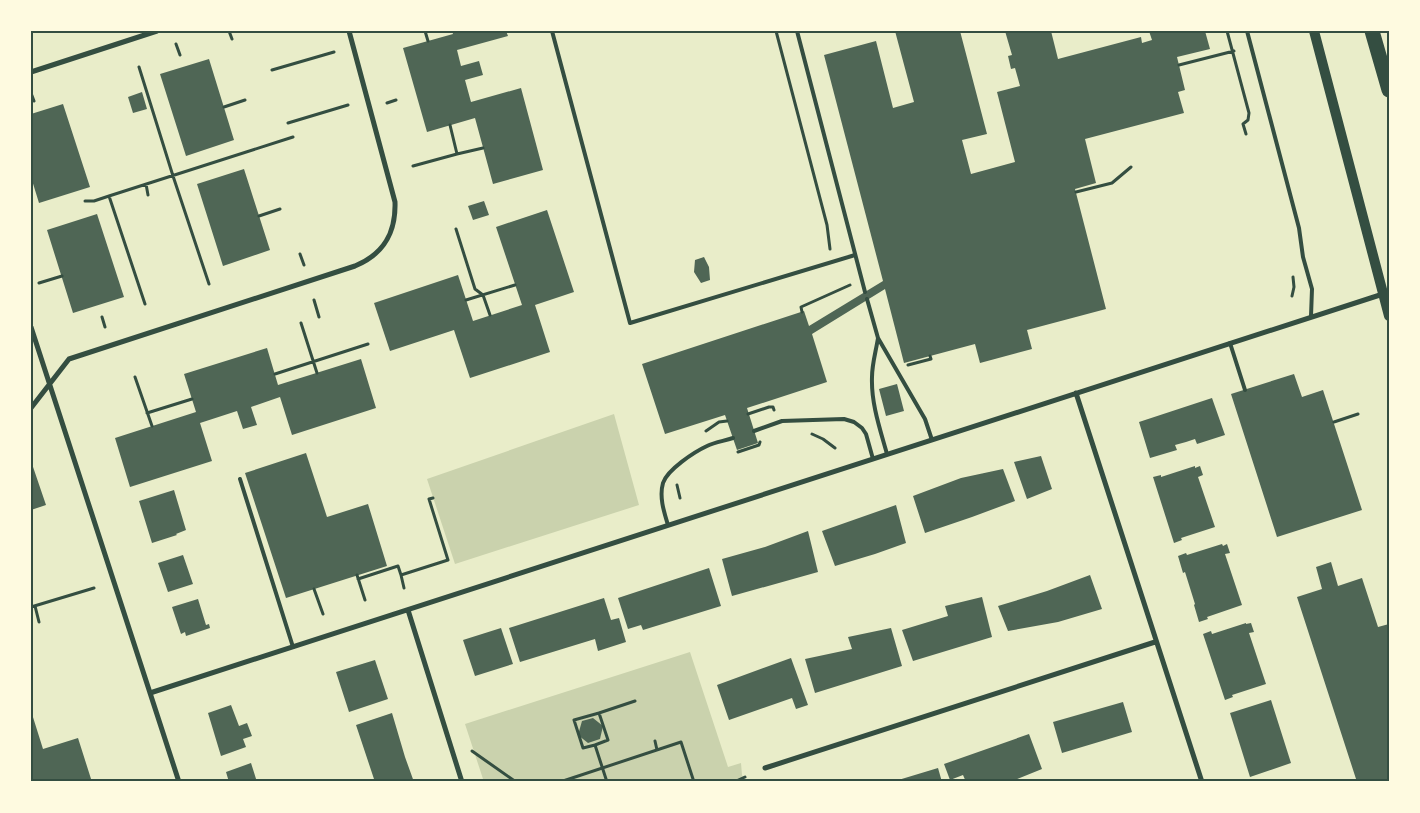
<svg xmlns="http://www.w3.org/2000/svg" width="1420" height="813" viewBox="0 0 1420 813" font-family="Poppins,sans-serif">
	<style>
		.green { fill: #cad2ad }
		.building { fill: #4f6655 }
		.lines { fill: none; stroke-linecap: round; stroke-linejoin: round }
		.path { stroke: #344e41; stroke-width: 3 }
		.service { stroke: #344e41; stroke-width: 4 }
		.minor { stroke: #344e41; stroke-width: 5 }
		.secondary { stroke: #344e41; stroke-width: 10 }
		.motorway { stroke: #344e41; stroke-width: 15 }
		.neatline { fill: none; stroke: #344e41; stroke-width: 2 }
	</style>
	<rect width="100%" height="100%" fill="#e9edc9"/>
	<path class="green" d="M614,414L639,505L455,564L427,479Z
		M690,652L728,767L741,763L742,775L745,782H484L465,724Z"/>
	<path class="building" d="M452,31H506L508,36L457,50L461,66L479,61L483,75L465,80L471,102L521,88L543,170L493,184L475,118L427,132L403,48L453,34Z
		M895,31H960L987,134L962,140L971,174L1015,162L997,92L1020,86L1015,68L1011,69L1008,56L1012,55L1005,31H1051L1058,59L1141,37L1142,43L1152,40L1149,31H1205L1210,49L1177,57L1185,90L1178,92L1184,113L1085,139L1096,183L1075,189L1106,309L1027,330L1032,349L980,363L975,344L904,363L885,289L812,334L827,382L747,408L758,443L737,450L725,415L665,434L642,364L804,311L809,326L883,281L824,55L876,41L893,108L914,102Z
		M209,59L234,140L186,156L160,74Z
		M142,92L147,109L133,113L128,97Z
		M63,104L90,187L39,203L31,177V114Z
		M244,169L270,250L223,266L197,184Z
		M484,201L489,215L473,220L468,206Z
		M547,210L574,292L535,305L550,352L470,378L454,330L390,351L374,303L458,275L473,321L522,305L496,227Z
		M97,214L124,297L73,313L47,230Z
		M704,257L709,267L710,280L701,283L694,272L695,260Z
		M267,348L278,385L361,359L376,408L292,435L280,397L251,407L257,425L243,429L237,411L200,423L212,461L130,487L115,438L196,412L184,374Z
		M1294,374L1302,397L1323,390L1362,510L1277,537L1231,394Z
		M897,384L904,411L886,416L879,389Z
		M1212,398L1225,435L1197,444L1195,439L1186,442L1175,445L1177,450L1150,458L1139,422Z
		M306,453L327,517L368,504L387,566L286,598L245,473Z
		M1041,456L1052,489L1027,499L1014,462Z
		M31,461L46,505L31,510Z
		M1195,466V468L1200,466L1203,475L1198,477L1215,527L1181,538L1182,540L1174,543L1153,477L1161,475V477Z
		M1003,469L1015,501L972,517L925,533L913,496L961,478Z
		M174,490L186,530L176,534L177,535L152,543L139,501Z
		M896,505L906,543L875,554L835,566L822,531Z
		M808,531L818,572L732,596L722,559L765,547Z
		M1222,544L1223,546L1227,544L1230,553L1225,554L1242,605L1207,617L1208,619L1199,622L1194,605L1195,604L1185,572L1183,573L1178,556L1186,553L1187,555Z
		M183,555L193,584L168,592L158,563Z
		M1331,562L1338,586L1362,578L1378,627L1389,624V782H1357L1297,597L1322,589L1316,567Z
		M709,568L721,606L643,630L641,625L628,629L618,598Z
		M1090,575L1102,609L1058,622L1008,631L998,606L1047,591Z
		M982,597L992,637L913,661L902,630L948,616L945,606Z
		M604,598L611,620L619,618L626,642L598,651L595,639L520,662L509,628Z
		M198,599L206,625L209,624L210,628L186,636L185,632L181,634L172,607Z
		M1246,623V624L1251,623L1254,632L1249,633L1266,684L1232,695L1233,697L1225,700L1203,634L1211,631L1212,634Z
		M501,628L513,664L475,676L463,640Z
		M891,628L902,666L815,693L805,659L852,649L848,637Z
		M791,658L808,705L796,709L792,698L729,720L717,685Z
		M375,660L388,699L349,712L336,672Z
		M1271,700L1291,763L1250,777L1230,713Z
		M1123,702L1132,732L1062,753L1053,722Z
		M231,705L239,726L247,723L252,736L243,739L246,747L221,756L208,713Z
		M392,713L405,757L414,782H375L356,725Z
		M32,714L43,749L78,738L92,782H31Z
		M593,718L603,726L600,739L588,743L578,735L582,721Z
		M1029,734L1042,769L1010,782H966L963,775L950,780L944,764Z
		M251,763L257,782H229L226,772Z
		M938,768L942,782H896L895,781Z"/>
	<g class="lines">
		<path class="path" d="M229,31L232,39
			M425,31L428,41
			M776,31L827,225L830,249
			M1227,31L1249,113L1248,120L1243,124L1246,134
			M176,44L180,55
			M1179,65L1234,51
			M139,67L173,176L209,284
			M272,70L334,52
			M31,93L34,101
			M387,103L396,100
			M224,107L245,100
			M288,123L348,105
			M457,154L483,148
			M413,166L457,154L450,125
			M146,184L148,195
			M1076,192L1112,183L1131,167
			M109,196L145,304
			M85,201H94L109,196L293,137
			M259,216L280,209
			M456,229L475,289L483,295L490,315
			M300,254L304,265
			M39,283L62,276
			M1292,296L1294,287L1293,277
			M314,300L319,317
			M466,300L515,285
			M802,312L801,307L850,285
			M102,317L105,327
			M301,323L317,373
			M908,365L931,359L930,356
			M275,374L368,344
			M135,377L152,426
			M147,413L192,399
			M748,414L769,407H773L774,410
			M1334,422L1358,414
			M706,431L719,422L727,421
			M812,434L823,439L835,448
			M738,452L759,445L760,442
			M677,485L680,498
			M357,575L365,600
			M358,579L398,566L401,575
			M404,588L401,575L448,560L429,499L433,498
			M314,589L323,614
			M35,606L39,622
			M31,607L94,588
			M655,741L657,750
			M595,745L583,748L574,720L599,713
			M472,751L516,782
			M560,782L681,742L694,782
			M607,782L595,745L608,740L599,713L635,701
			M734,782L745,777"/>
		<path class="service" d="M552,31L630,323L855,255
			M797,31L865,292
			M1247,31L1299,228L1303,257L1312,289L1311,316
			M867,299L878,338L925,419L932,440
			M878,338C876,351 872,364 872,377C871,403 880,429 887,454
			M1230,343L1245,390
			M754,431L782,421L844,419L854,422L862,428L866,434L873,459
			M240,479L293,647
			M668,525C664,512 659,497 663,483C667,470 694,452 707,446C715,442 724,441 733,438"/>
		<path class="minor" d="M31,72L157,31
			M31,327L179,782
			M1076,393L1202,782
			M31,408L69,359L355,266C384,254 396,233 395,202L349,31
			M408,610L462,782
			M150,693L1383,294
			M765,768L1155,642"/>
		<path class="secondary" d="M1314,31L1389,316"/>
		<path class="motorway" d="M1372,31L1389,90"/>
	</g>
	<rect width="1420" height="813" fill="none" stroke="#fefae0" stroke-width="65"/>
	<rect x="32" y="32" width="1356" height="748" class="neatline"/>
</svg>
